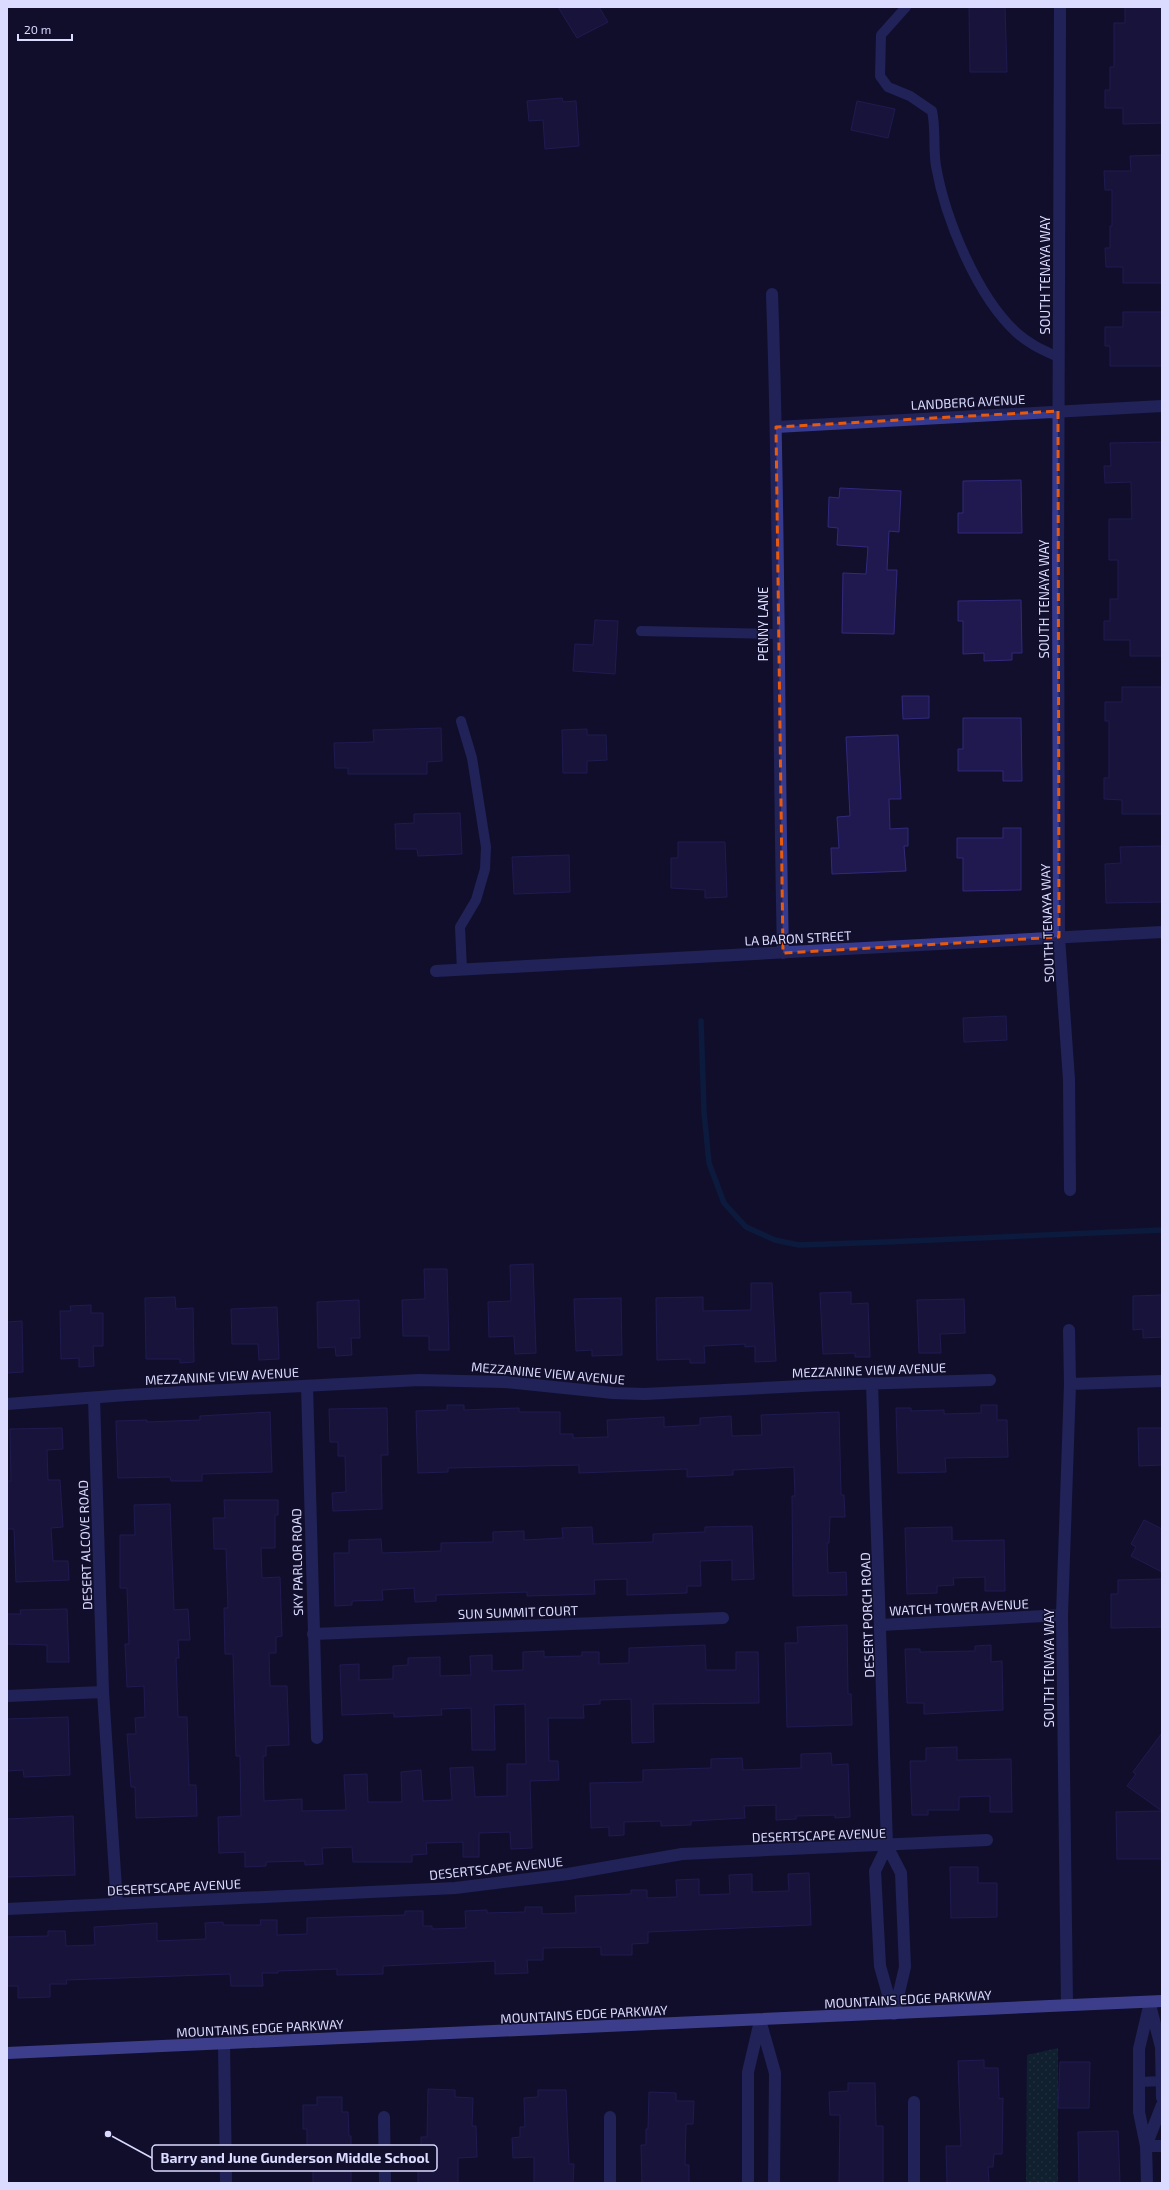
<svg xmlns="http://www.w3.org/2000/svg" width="1169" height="2190" viewBox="0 0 1169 2190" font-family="'Exo 2',sans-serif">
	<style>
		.park { fill: url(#park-dots) }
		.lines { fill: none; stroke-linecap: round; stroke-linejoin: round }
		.stream { stroke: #082952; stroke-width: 5.5 }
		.building { fill: #1f194f; stroke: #32297d }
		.lane { stroke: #363a8f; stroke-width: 10 }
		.street { stroke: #363a8f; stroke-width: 12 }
		.secondary { stroke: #7179ff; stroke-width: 12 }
		.marked { fill: none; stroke: #e8590c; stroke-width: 3; stroke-dasharray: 8 5; stroke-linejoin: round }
		.labels { text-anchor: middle; stroke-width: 3; stroke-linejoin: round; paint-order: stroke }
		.street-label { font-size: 13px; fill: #dbdaff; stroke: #110f2c }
		.leader { fill: none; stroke: #dbdaff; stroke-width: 1.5 }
		.callout-dot { fill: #dbdaff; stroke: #110f2c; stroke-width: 1.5 }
		.callout { fill: #110f2c; stroke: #dbdaff; stroke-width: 1.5 }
		.callout-label { font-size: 14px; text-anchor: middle; font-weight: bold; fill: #dbdaff }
	</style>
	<defs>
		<pattern id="park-dots" width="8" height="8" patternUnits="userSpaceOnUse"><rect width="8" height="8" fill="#113732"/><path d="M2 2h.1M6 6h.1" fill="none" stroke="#335351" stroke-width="1.8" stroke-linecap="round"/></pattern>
	</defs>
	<rect width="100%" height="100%" fill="#110f2c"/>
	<path class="park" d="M1058,2048V2183H1026L1027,2055Z"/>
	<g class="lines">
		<path class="stream" d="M701,1021L704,1112L709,1163L724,1203L746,1227L775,1240L799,1245L886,1242L1162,1230"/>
	</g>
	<path class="building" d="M558,7H599L608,22L577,38Z
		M969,7H1005L1007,72H970Z
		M1125,7H1162V123L1123,124V108H1105V90H1110V67H1114V23H1125Z
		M562,98L563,102L576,101L579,146L545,149L543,120L529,121L527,101Z
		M857,101L895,109L888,138L851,130Z
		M1162,155V283H1123V267H1106L1105,248H1110V226H1112V190H1105L1104,171H1131L1130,156Z
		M1123,312H1162V366H1110V346H1105V327H1123Z
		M1162,442V656H1130V640H1104V621H1110V599H1118V560H1109V519H1132L1131,482L1105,483L1104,466H1111L1110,443Z
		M1021,480L1022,533H958V513H963V481Z
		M840,488L901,491L899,532L889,531L887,570H897L894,634L842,633L843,573L866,574L868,547L837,545L838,528L828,527L829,497L839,498Z
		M1021,600L1022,653H1012V660L984,661V653L963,654V621H958V601Z
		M595,620L618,621L615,674L573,671L575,644L593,645Z
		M1122,687H1162V814H1122V800L1104,799V778H1109V721H1105V702H1122Z
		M902,696H929V718L903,719Z
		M963,718H1021L1022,781H1003V771H958V749H963Z
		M441,728L442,761L427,762V774H348V768H335L334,743L374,742L373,730Z
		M587,729V735H606L607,760L587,761V773H563L562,730Z
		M898,735L901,799H889L890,829L908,828V846H904L906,871L832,874L831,848H839L837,817L850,816L846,737Z
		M460,813L462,854L418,856L417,849H396L395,824L414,823V814Z
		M1003,828H1021V890L963,891V858H957V838H1003Z
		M678,842H725L727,897L705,898V890L671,888V858H678Z
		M1162,846V902L1106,903L1105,864L1121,863L1120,847Z
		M569,855L570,892L514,894L512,857Z
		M1006,1016L1007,1040L964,1042L963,1018Z
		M533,1264L536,1353L515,1354L514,1336L489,1337L488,1302L511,1301L510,1265Z
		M424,1269H447L449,1350H429V1336H403L402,1300L425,1299Z
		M751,1283H772L776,1361L755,1362V1346L745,1347V1344L704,1346L705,1363H690V1359L657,1360L656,1298L703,1297V1311L751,1310Z
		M851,1292V1304L868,1303L870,1357H855V1353L823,1354L820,1293Z
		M1162,1295V1337L1143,1338V1329L1133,1330V1296Z
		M175,1297L176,1309L193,1308L194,1362L180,1363V1359H146L145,1298Z
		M621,1298L622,1355L592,1356V1350L576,1351L574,1299Z
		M964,1299L965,1333L940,1334L941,1353H919L917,1300Z
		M359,1300L360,1338H351L352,1355L336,1356L335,1347L318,1348L317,1302Z
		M91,1305V1313H103V1346H93L94,1366L79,1367V1358L61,1359L60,1311H71L70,1306Z
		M277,1307L279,1359L259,1360L258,1344H232L231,1309Z
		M22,1321L23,1372L7,1373V1322Z
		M447,1405H464V1410L519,1408V1412H560V1434H573V1438L608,1437L607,1420L664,1417V1427L700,1425V1418L731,1416L732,1436L762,1435L761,1415L839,1412L841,1495H844L845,1517H830L829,1543H827L828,1573L846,1572L847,1595L793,1596L792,1496H795L794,1467L733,1470V1475L687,1477V1469L579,1473V1465L448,1468V1472L418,1473L416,1411L447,1410Z
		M981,1405H997V1420H1007L1008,1457L945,1458L946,1472L898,1473L896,1408H911V1411L944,1410V1414L981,1413Z
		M387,1408L388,1455H381L382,1509L333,1511L332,1493L346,1492L345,1456H338V1442H330L329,1409Z
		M270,1412L272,1472L202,1474V1481H171L170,1477L118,1478L116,1421L147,1420V1422L200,1420V1416Z
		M62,1428L63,1449L47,1450L48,1480H60L63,1527L51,1528L53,1561H68L69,1580L16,1582L14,1529H7V1481H11L10,1429Z
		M1138,1428H1162V1465L1139,1466Z
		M224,1500H278V1515H275V1548H261L262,1578L280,1577L282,1636L276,1637V1653H269L270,1686H287L289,1745L266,1746V1756H263L264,1801L302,1799V1811L346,1810L344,1775L367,1774L368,1802H402L401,1772L421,1770L423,1801L452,1800L450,1768L473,1767L475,1797L507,1796V1764H526L525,1704L494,1705L495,1750H472L471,1708L441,1709L442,1715L394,1717V1713L342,1715L340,1665L359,1664V1680L393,1679V1666L408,1665V1658L440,1657V1676L471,1675L470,1656L492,1655V1671L523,1670V1652L544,1651V1657L582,1656V1652H599V1664L629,1663V1648L705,1645L706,1670H736V1652H758L759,1703L653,1704L654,1742L632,1743L631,1699L600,1700V1704L583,1705L584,1718H548L549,1761H558L559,1780L530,1781L532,1848L511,1849L510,1832L479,1833V1857H463V1842L426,1843L427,1854L412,1855V1862H353L352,1847L322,1848L323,1864L305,1865V1861L266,1862V1866L245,1867V1852L219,1853L218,1817L241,1816L240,1756H236L233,1654H225L224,1608H228L226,1549H214L213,1518H225Z
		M170,1504L174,1610L188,1609L190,1640H178L179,1658H176L178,1717H187L189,1785H196L197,1816L136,1818L135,1787H131L127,1734H136L135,1718L145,1717L144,1686L127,1687L125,1644H129L127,1588H120V1535H135L134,1505Z
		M1144,1520L1162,1529V1572L1131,1556L1136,1547L1131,1544Z
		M752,1526L754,1579L732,1580V1560L700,1561L701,1586H687V1593L627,1595V1579L594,1580L595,1594L527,1596V1592L436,1595V1601L415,1602L414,1588L382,1590L383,1600L352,1601V1605L335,1606L334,1553H349V1540L381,1539L382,1553L441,1551V1543L493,1542V1532L524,1531V1540L563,1538L562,1528L592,1527L593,1544L653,1542V1534L705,1532V1527Z
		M952,1527V1541L1004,1540L1005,1591H985V1577L953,1578L954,1585L937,1586V1593L907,1594L905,1528Z
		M1162,1579V1627L1111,1628V1594H1118V1580Z
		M67,1609L69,1662H47V1645L7,1644V1614H21L20,1610Z
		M847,1625L848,1694H851L852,1725L787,1727L785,1643H798L797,1627Z
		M991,1645V1662L1002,1661L1003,1710L924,1714V1703H907L905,1649H920V1652L975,1651V1646Z
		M68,1717L70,1775L24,1777L23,1770L7,1771V1719Z
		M1162,1733V1811L1127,1786L1136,1774L1133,1772Z
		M957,1747V1760L1011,1759L1012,1812H990V1796L959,1797V1810H928V1815H912L910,1761H926V1748Z
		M831,1753L832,1765L848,1764L850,1817L835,1818V1815L796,1816V1819L776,1820V1805L744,1806L745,1818L691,1821V1825L661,1826V1821L624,1822V1835L609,1836V1827L591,1828L590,1783L643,1782V1770L711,1768V1759L742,1758L743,1770L801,1768V1754Z
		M1162,1811V1859H1117L1116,1812Z
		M73,1816L75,1875L7,1877V1819Z
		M950,1867H978V1883H997V1917L951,1918Z
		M809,1873L811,1925L648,1932V1943L632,1944V1955H601V1947L543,1948V1960H527L528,1973L495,1974V1961L383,1966V1974L337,1975V1969L278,1971V1973H262L263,1986H231L230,1974L66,1980L67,1984H50V1997L18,1998V1986H7V1937L48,1936V1931H65L66,1946L95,1945L94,1927L157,1923V1941L206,1939L205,1923L223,1922V1925H261L260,1920H277V1935L307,1934V1918L405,1915V1911H423V1926H432V1929L466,1928L465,1911L487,1910V1913L525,1912V1907H542V1914L576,1913L575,1896L631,1894V1890H647V1898L677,1897L676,1880L699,1879V1895L730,1894L729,1875L752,1874V1892L789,1891L788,1874Z
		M984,2060V2068H998L999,2099L1003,2098L1002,2154H994L993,2167H988L989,2183H947L946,2146H961L958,2061Z
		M1060,2062H1090L1089,2108H1058Z
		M848,2083H875L876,2126H883V2183H839L840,2115H830L829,2092L848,2091Z
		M428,2089L455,2090V2097L473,2098L472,2126H476L477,2157L458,2158V2183H418V2164L421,2163V2137H427Z
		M538,2090H566L569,2164H574L573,2183H534V2157L513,2158L512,2138L520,2137V2127H525L524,2098L538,2097Z
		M649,2092L676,2093V2101H694L693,2124H686L685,2165H689V2183H642L641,2145H646V2129H648Z
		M317,2097H342V2112H348L349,2136H351V2183H313V2159H307V2129H303V2105H317Z
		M1118,2131L1120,2183H1079L1078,2132Z"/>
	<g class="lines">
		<path class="lane" d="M906,7L881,35L880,76L888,87L910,96L932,111C936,129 933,148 936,166C945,218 977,297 1017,333C1029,344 1043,350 1058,357
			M641,631L777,634
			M461,721L472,758L486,847L485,869L476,900L460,927L462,970
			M1140,2082L1162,2081"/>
		<path class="street" d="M1060,7L1058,564L1059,937L1069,1080L1070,1190
			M772,294C780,514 778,733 783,953
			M776,427L1162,406
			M436,971L1162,932
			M872,1383L887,1846L901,1873L905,1967L894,2014
			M1070,1384L1162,1381
			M307,1386L317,1738
			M94,1398L103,1692L117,1904
			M7,1404L126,1395L419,1380L505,1382L613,1393L644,1394L822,1385L990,1380
			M881,1625L1062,1615
			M313,1634L723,1618
			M7,1696L103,1692
			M887,1846L875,1871L880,1966L893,2012
			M7,1909L455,1888L568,1874L682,1854L987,1840
			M1067,2005L1062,1615L1070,1384L1069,1330
			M1150,2005L1161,2047L1162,2098
			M760,2020L775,2073L774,2183
			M224,2044L226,2183
			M914,2102V2183
			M384,2117L385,2183
			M1146,2146L1162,2105
			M1146,2146H1162
			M610,2183V2117
			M748,2183V2072L760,2021
			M1147,2183L1146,2146L1139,2112V2049L1150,2002"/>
		<path class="secondary" d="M7,2053L1162,2001"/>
	</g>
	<path d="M0 0H1169V2190H0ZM1058,411L1059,937L783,953L776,427Z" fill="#110f2c" fill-opacity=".55" fill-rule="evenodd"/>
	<path class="marked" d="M1058,411L1059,937L783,953L776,427Z"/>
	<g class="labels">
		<g class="street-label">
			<text transform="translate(1045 275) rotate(-90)" y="5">SOUTH TENAYA WAY</text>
			<text transform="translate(968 402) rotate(-3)" y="5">LANDBERG AVENUE</text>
			<text transform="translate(1044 599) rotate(-90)" y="5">SOUTH TENAYA WAY</text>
			<text transform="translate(763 624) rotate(-90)" y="5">PENNY LANE</text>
			<text transform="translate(1047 923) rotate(-92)" y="5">SOUTH TENAYA WAY</text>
			<text transform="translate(798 938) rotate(-3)" y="5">LA BARON STREET</text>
			<text transform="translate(869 1370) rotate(-2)" y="5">MEZZANINE VIEW AVENUE</text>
			<text transform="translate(548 1373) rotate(5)" y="5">MEZZANINE VIEW AVENUE</text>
			<text transform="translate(222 1376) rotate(-3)" y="5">MEZZANINE VIEW AVENUE</text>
			<text transform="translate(85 1545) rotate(-92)" y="5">DESERT ALCOVE ROAD</text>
			<text transform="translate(297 1562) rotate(-91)" y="5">SKY PARLOR ROAD</text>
			<text transform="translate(959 1607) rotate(-3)" y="5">WATCH TOWER AVENUE</text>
			<text transform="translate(518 1612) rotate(-2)" y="5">SUN SUMMIT COURT</text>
			<text transform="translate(867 1615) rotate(-92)" y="5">DESERT PORCH ROAD</text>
			<text transform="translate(1049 1668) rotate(-90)" y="5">SOUTH TENAYA WAY</text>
			<text transform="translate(819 1835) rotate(-2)" y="5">DESERTSCAPE AVENUE</text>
			<text transform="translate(496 1868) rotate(-6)" y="5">DESERTSCAPE AVENUE</text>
			<text transform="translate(174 1887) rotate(-3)" y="5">DESERTSCAPE AVENUE</text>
			<text transform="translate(908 1999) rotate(-3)" y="5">MOUNTAINS EDGE PARKWAY</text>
			<text transform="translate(584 2014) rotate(-3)" y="5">MOUNTAINS EDGE PARKWAY</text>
			<text transform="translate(260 2028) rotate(-3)" y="5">MOUNTAINS EDGE PARKWAY</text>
		</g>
	</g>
	<path class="leader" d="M108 2134L152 2158"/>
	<circle class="callout-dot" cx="108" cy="2134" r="4"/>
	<rect class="callout" x="152" y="2145" width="285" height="26" rx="4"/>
	<g class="callout-label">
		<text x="295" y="2163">Barry and June Gunderson Middle School</text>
	</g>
	<rect width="1169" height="2190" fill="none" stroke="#dbdaff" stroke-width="16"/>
	<path d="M18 34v6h54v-6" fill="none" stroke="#dbdaff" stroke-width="2"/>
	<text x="24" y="34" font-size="12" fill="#dbdaff" stroke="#110f2c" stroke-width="3" paint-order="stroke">20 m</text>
</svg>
